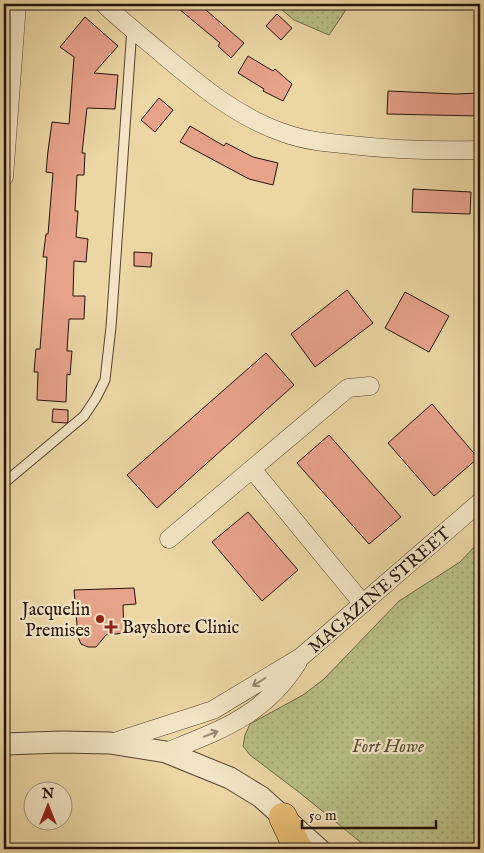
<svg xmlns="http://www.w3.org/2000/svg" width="484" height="853" viewBox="0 0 484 853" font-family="'IM FELL English',serif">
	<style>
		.green { fill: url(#green-dots); stroke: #6e6848 }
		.building { fill: #e7a28a; stroke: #25120a }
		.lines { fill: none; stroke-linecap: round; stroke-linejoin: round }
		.service-casing { stroke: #564330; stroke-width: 11 }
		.minor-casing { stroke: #564330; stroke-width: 19 }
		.tertiary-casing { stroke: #564330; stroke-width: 23 }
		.primary-casing { stroke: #25120a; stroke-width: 29 }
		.service { stroke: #f2e4c4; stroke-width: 9 }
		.minor { stroke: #f2e4c4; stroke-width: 18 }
		.tertiary { stroke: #f2e4c4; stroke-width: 21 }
		.primary { stroke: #e6bb72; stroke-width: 28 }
		.oneway { stroke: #968670 }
		.poi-dot { fill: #8f2418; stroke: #f2e4c4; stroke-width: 2 }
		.labels { text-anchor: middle; stroke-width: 4.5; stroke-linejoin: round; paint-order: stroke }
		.street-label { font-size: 18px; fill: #25120a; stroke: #f2e4c4 }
		.poi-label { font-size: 18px; fill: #25120a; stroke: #f2e4c4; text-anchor: end }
		.park-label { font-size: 18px; font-style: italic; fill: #584e35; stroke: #f2e4c4 }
	</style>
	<defs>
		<pattern id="green-dots" width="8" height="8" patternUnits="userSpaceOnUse" patternTransform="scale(1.25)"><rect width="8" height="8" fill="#b8bd85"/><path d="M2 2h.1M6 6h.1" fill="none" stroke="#9ea172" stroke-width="1.8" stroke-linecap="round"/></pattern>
	</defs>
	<rect width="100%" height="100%" fill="#ebd6a4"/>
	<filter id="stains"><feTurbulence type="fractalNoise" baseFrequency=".004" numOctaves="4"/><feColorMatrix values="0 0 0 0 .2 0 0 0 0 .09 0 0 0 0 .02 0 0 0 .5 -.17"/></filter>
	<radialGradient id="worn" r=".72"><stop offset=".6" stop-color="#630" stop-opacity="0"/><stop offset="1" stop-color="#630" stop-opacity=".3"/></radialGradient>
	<path class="green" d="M275,4H350L329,35L294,20Z
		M480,541V849H369L300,793L250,755L243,746L245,735L250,724L303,695L324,679L399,601L460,562Z"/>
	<path class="building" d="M173,4H199L244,43L231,58L218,46L220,43Z
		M277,14L292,28L281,40L266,26Z
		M85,17L118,46L94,73L118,75L115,109L87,108L82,153H85L84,175H77L75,211H78L76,237L88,239L86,262L74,261L73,296H85L84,319H69L67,351H72L70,375L67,374L66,402L37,400L38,372H34L36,349H40L47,257H43L46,234H48L53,173L46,172L48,151L52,122L69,124L74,57L60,47Z
		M248,56L273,71L275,69L292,84L283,101L263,91L264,89L238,73Z
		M388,91L455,94L480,93V116L387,114Z
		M159,98L173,110L155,132L141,120Z
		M190,126L224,146L226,143L253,157L278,163L273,185L249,179L180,142Z
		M413,189L471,192L470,214L412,212Z
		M134,252L152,253L151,267L134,266Z
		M347,290L373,323L315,367L291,334Z
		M405,292L449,316L429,352L385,328Z
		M266,353L294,385L157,508L127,475Z
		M432,404L478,458L434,496L388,443Z
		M53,409L68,410V422L66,423L52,422Z
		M329,435L401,517L369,544L297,463Z
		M248,512L298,570L262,601L212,542Z
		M134,588L136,604L123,605L124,633L106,635L96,647H88L81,644L78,637L74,590Z"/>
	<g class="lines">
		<defs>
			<path id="service" d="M4,483L84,416L96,398L105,380L111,327L132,28"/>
			<path id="minor" d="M104,4C122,21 142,37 161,53C199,85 237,117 284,133C306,141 329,143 351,145C394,150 437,151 480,150
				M4,177L17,4
				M252,469L363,604
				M169,539L348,388L370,386
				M111,743L213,710L301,657L480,502
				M166,752C221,730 265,715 298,662"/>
			<path id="tertiary" d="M4,744L62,742L110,743L166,752L230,778L261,797L319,849"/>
			<path id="primary" d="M283,817L298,849"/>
		</defs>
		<use href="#service" class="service-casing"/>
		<use href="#minor" class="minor-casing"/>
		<use href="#tertiary" class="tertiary-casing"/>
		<use href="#primary" class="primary-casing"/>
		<use href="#service" class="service"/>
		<use href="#minor" class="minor"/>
		<use href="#tertiary" class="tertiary"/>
		<use href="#primary" class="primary"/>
	</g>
	<defs><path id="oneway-shaft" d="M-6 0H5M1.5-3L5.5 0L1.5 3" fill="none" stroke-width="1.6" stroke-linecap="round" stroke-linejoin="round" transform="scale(1.25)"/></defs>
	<g class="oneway">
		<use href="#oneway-shaft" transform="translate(259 682) rotate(148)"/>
		<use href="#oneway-shaft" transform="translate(211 734) rotate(-21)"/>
	</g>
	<g class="poi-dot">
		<circle cx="100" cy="619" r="5"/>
		<path d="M108.5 619.5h5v5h5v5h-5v5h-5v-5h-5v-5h5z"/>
	</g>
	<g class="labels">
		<g class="street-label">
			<text transform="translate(379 590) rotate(-41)" y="6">MAGAZINE STREET</text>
		</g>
		<g class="poi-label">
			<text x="90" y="615">Jacquelin<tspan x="90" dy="21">Premises</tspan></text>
			<text x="122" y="633" text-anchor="start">Bayshore Clinic</text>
		</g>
		<g class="park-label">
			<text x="388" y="752">Fort Howe</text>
		</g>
	</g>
	<rect width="484" height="853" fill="none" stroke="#ebd6a4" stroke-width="20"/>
	<rect x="5" y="5" width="474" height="843" fill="none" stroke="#25120a" stroke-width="2.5"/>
	<rect x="10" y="10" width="464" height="833" fill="none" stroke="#25120a"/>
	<g transform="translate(48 806)"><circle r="24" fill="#f2e4c4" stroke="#a0907a"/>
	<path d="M0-4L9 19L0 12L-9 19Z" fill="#8f2418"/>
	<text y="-8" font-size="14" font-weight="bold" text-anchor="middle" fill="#25120a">N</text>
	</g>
	<path d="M302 820v8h134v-8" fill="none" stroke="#25120a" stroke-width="2.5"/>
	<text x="309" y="820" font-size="15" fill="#25120a" stroke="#f2e4c4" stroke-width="4" paint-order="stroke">50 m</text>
	<rect width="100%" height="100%" filter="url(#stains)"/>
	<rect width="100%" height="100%" fill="url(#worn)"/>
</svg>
